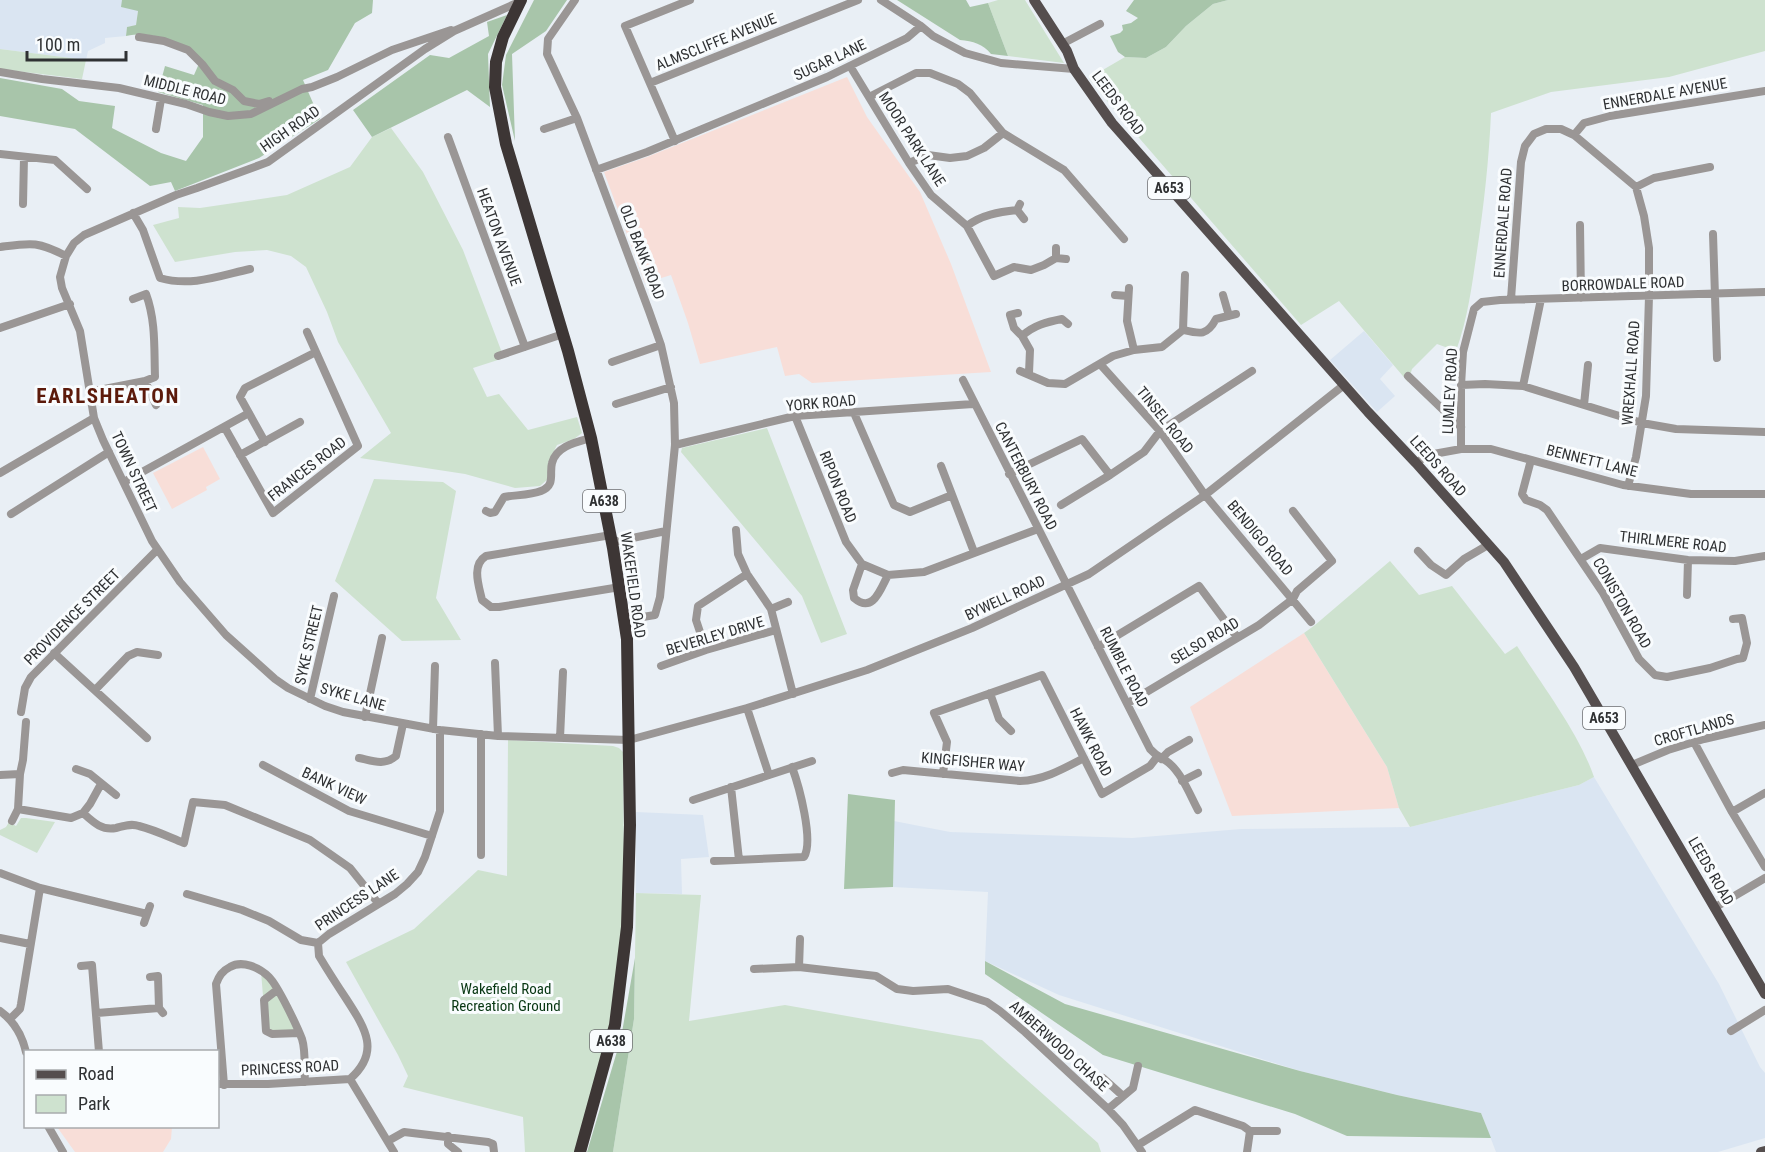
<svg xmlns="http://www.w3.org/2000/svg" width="1765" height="1152" viewBox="0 0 1765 1152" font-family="'Roboto Condensed',sans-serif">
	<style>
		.built { fill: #dae5f2 }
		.education { fill: #f8ded8 }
		.green { fill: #cee2cf }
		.forest { fill: #a8c5aa }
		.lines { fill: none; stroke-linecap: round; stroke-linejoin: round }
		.minor { stroke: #9a9695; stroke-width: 8 }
		.major { stroke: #554e4e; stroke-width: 10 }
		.highway { stroke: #3d3635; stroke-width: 12 }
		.labels { text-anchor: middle; stroke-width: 6; stroke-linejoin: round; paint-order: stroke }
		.shield { fill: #f9fcfe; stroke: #6c6e70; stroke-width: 1.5 }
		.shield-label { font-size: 14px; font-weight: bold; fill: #2f3133 }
		.street-label { font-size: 15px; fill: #2f3133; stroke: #f9fcfe }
		.park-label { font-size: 15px; fill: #073612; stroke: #f9fcfe }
		.district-label { font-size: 21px; font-weight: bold; letter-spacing: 1.5px; fill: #5c1a0b; stroke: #f9fcfe }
	</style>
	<rect width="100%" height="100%" fill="#e9eff5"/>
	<path class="built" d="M0,0H122V7L138,10L136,25L127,27L126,36L105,38V43L88,51L86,60L0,49Z
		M1364,331L1393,365L1380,379L1395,396L1377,412L1330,360Z
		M1594,777L1719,984L1760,1067L1765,1073V1138L1718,1152H1496L1481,1113L1397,1095L1300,1071L1059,995L985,961L988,892L893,887L894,821L950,832L1132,838L1241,829L1410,827L1579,785Z
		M636,812L703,815L709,857L681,859L682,894L636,893Z"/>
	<path class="education" d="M847,77L867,117L920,192L951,264L991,372L812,383L799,374L785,376L777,347L700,364L688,323L671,275L645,283L604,172L647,157Z
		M203,447L220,479L206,487L207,490L172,509L153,473Z
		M1304,633L1387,767L1399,808L1232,816L1190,707Z
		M57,1127H172L171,1139L163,1152H75Z"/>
	<path class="green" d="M998,0H1025L1064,63L1008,56L988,3Z
		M1228,0H1765V51L1669,77L1551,92L1491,113C1489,159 1484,205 1477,251C1472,285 1468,318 1456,351L1437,344L1412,369L1408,382L1339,301L1301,325L1108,102L1089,78L1125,57L1146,58L1166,47L1186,26L1213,4Z
		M0,49L86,60L82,79L0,69Z
		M391,128L423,172L463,250L504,358L473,368L487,397L499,394L528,430L577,417L582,433L574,439L557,445L548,463L549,478L540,486L515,488L465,474L360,458L391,433L338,342L327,312L306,267L291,256L267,250L235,252L175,262L153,225L179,218L178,207L200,208L287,195L350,167L372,137Z
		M767,428L847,634L821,643L802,596L681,452L682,448Z
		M374,479L443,482L456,491L436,598L461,640L402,641L335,581Z
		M1390,561L1419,595L1452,586L1505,654L1517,646C1542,685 1579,733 1594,777L1579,785L1410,827L1399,808L1387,767L1304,633L1315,625Z
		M508,740L613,746L619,748L623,752L624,869L629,868L615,1025L580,1152H525L523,1117L403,1087L408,1076L398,1055L346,962L414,929L478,870L507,876Z
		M21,818H26L55,822L37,853L0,835V830L6,827L9,822L16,826Z
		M636,893L701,895L689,1021L785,1005L982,1040L1098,1143L1101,1152H613L634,1019Z
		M261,972L269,977L299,1033L266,1031Z"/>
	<path class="forest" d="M122,0H373L372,13L355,23L328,70L303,80L320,119L259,158L175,191L171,182L150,186L75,129L0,116V78L62,89L79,101L115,106L112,128L161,153L186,161L203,137V105L158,92L165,66L194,75L201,59C174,44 159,30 126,36L127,27L136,25L138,11L121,7Z
		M534,0H567L546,31L512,54L515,141L502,85L506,55Z
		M897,0H966L970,7L988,3L1008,56L991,54C983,44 973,41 960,40Z
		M1134,0H1228L1213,4L1186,26L1166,47L1146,58L1125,57L1118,52L1110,36L1120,33L1123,30L1122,25L1131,23L1138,18L1126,11Z
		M507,15L488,54L490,107L467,90L372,137L353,110L430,55L449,58L489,36L487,22Z
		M848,794L895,800L893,887L844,889Z
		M635,958L634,1019L613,1152H587L621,1038Z
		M985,961L1065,1004L1300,1071L1397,1095L1481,1113L1491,1138L1347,1136L1295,1114L1103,1055L985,974Z"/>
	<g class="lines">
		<path class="minor" d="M575,0L548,39L547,54L577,118L649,311L661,345L674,403L675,445L660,597L655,615L624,620
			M881,0L921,26
			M519,2L454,31L425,49L268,162L197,188L176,195L84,235L74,243L66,256L60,277L62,288L80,331L94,418L103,440L152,541L180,582L226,635L275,679L288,688L325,706L343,712L440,730L498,736L629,740L747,708L867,670L972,628L1089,574L1205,495L1344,385
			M139,37L164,41L188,50L202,64L215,81L233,90L244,101L259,104L269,101
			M1062,44L1100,24
			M850,66L909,163L931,195L967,226L994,276L1014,267L1031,270L1044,265L1056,258L1066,259
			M0,72L42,79L119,88L186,104L209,112L228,116L251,114L302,89L312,87L337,77L392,50L451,30
			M650,83L858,0
			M869,97L916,73H930L958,84L970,93L1003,133L1064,170L1124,239
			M156,129L161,99
			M544,129L577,118
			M1574,135L1584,123L1610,116L1765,91
			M448,137L525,347
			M675,141L625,26L690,0
			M0,154L55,160L87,189
			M909,163L928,155L950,158L967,156L984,148L1003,133
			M596,170L647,152L827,77L907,38L921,26L933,36L965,53L1001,63L1074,69
			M1636,187L1654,178L1710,167
			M23,204L24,157
			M1020,204L1017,210L1024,219
			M133,213L143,230L160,278C191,287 219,276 250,269
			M1580,225L1581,298
			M967,226C981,215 999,212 1017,210
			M1713,234L1717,358
			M0,247C31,243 37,241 66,256
			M1056,258V248
			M1129,288L1127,321L1134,350
			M1115,295L1128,296
			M1223,295L1229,316
			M1511,299L1521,162L1525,146L1534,134L1546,129H1561L1574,135L1636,187L1644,216L1649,248V296L1646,396L1636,457L1628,486
			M1018,313L1010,315L1014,328L1022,336
			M0,328L70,304
			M1183,330L1185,275
			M498,356L563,334
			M612,362L661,345
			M1100,364L1160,431L1205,495L1311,622
			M1020,371L1048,383L1065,384L1113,356L1134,350L1162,347L1183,330C1200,334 1207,336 1216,319L1236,314
			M1029,373L1030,350L1022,336C1034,325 1047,322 1062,319L1068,324
			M1408,376L1461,427
			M963,380L1150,749C1158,758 1162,757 1169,763C1182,774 1190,795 1198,810
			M145,381L156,405
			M1461,385L1485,384L1523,386L1642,423L1676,429L1765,432
			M1523,386L1541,299
			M89,392L145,381L155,377C154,349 156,321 146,294L133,299
			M616,404L671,387
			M1584,405L1588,365
			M854,413L894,505L910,512L952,495
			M795,416L846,542L862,564L888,575L924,572L1038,529
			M225,428L273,513L358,446L307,332
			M265,442L240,397L245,388L316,352
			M675,445L795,416L973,404
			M1461,449V385L1463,352L1474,309L1482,302L1500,300L1765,292
			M240,455L300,422
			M1531,460L1522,494L1526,500L1540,505L1547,510L1603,593L1639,659L1655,675L1667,677L1710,668L1737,659L1743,658L1747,643L1742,618L1733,619
			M1416,463L1428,455L1461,449H1491L1623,485L1691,494H1765
			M941,466L974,552
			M0,473L94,418
			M1009,474L1082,439L1110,475
			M124,482L249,413
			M1061,505L1110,475L1144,452L1160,431L1252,371
			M486,511L490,513L495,512L504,497C515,495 531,495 541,491C556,485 549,474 552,463C556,446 577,442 591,438
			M11,514L109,452
			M736,530L738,554L747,574L771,609L793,694
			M611,535L486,556C471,565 479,586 482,600L491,607H499L620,587
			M618,541L666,531
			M1418,551L1431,565L1446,575L1464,559L1488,545
			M1581,559L1600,548L1688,560L1735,561L1765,556
			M862,564L853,590L854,598C873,614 880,590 888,575
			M1687,595L1688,560
			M771,609L788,602
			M1098,647L1199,586L1237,637
			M706,650L696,620L698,606L747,574
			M54,653L147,738
			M495,663L498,736
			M661,666L706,650L776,630
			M95,690L128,656L137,652L158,655
			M990,693L999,719L1011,731
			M310,699L334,596
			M1128,703L1259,625L1293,599L1297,591L1332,561L1293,511
			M747,708L769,775
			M21,712L25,688L31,677L157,550
			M365,717L382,638
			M433,729L435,666
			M560,738L563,672
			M1694,742L1732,812L1765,867
			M359,758C373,761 384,766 396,756L403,724
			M1161,759L1168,752L1189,740
			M263,765L349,811L432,836
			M1632,765L1668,750L1704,739L1765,725
			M76,769L90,774L116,795
			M892,773L903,770L1020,781C1044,780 1063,769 1084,758
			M20,774L23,760L26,722
			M943,774L947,742L934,713L1042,675L1102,794L1150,766L1157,757
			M0,775L20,774L18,809L71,818L83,813C93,822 102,831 116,828C124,826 131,823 139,826C155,830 169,837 184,843L193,802L225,805L310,840L350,868L378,903
			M1182,781L1198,773
			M731,787L739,860
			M693,800L812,761
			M1732,812L1765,793
			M83,813L90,804L101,784
			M12,821L18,809
			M481,855V734
			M714,861L804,857C814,841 799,786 792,767
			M0,873L40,888L147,914
			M187,894L242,910L269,921L301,940L318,943
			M1714,908L1765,878
			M144,923L150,906
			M0,938L30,944
			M81,966L92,965L99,1052
			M799,967L800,939
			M754,969L799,967L876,976L897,989L913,991L948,989L987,1002L1000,1011L1025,1032L1108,1109L1123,1125L1142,1152
			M150,977L158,976L159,1008L163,1013
			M277,990L264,1000L266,1031L272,1034L299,1033
			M0,1011C14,1021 22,1035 26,1052
			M97,1013L159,1008
			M11,1018L20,1009L21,1004L40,888
			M1731,1031L1765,1010
			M1103,1078L1123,1096
			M350,1079C381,1052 365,1028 347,1000C337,985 328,971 319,956L318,943L329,934L395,894L407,884L418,872L425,857L440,811V730
			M350,1079L394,1152
			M218,1084H268L350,1079
			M224,1085L216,984C219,976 222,971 230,967C242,960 259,967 269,977C278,986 297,1026 302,1039C306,1051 304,1069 305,1082
			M1108,1109L1133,1088L1138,1066
			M48,1126L63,1152
			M1250,1131H1277
			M448,1136V1144L458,1152
			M388,1141L404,1132L488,1142L493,1144L494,1152
			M1138,1145L1195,1110L1243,1126L1250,1131L1247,1152"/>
		<path class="major" d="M1034,0L1067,51L1074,69L1112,123L1368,412L1416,463L1504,562L1574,667L1765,994
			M1761,1152L1765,1151"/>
		<path class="highway" d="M521,0L503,37L496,62L495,87L506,144L568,351L591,438L613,548L627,639L630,825L627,927L615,1025L580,1152"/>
	</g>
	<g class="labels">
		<g class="shield">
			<rect x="1148" y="177" width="42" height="22" rx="4.5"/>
			<rect x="583" y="490" width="42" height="22" rx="4.5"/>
			<rect x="1583" y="707" width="42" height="22" rx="4.5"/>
			<rect x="590" y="1030" width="42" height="22" rx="4.5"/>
		</g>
		<g class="shield-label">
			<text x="1169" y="193">A653</text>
			<text x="604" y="506">A638</text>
			<text x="1604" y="723">A653</text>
			<text x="611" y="1046">A638</text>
		</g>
		<g class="street-label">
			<text transform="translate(716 42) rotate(-22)" y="5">ALMSCLIFFE AVENUE</text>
			<text transform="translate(830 60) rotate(-25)" y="5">SUGAR LANE</text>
			<text transform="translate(185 90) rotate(14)" y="5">MIDDLE ROAD</text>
			<text transform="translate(1665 94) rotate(-10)" y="5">ENNERDALE AVENUE</text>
			<text transform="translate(1118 103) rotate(53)" y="5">LEEDS ROAD</text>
			<text transform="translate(290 129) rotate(-35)" y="5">HIGH ROAD</text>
			<text transform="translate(912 139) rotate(57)" y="5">MOOR PARK LANE</text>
			<text transform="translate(1503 223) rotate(-86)" y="5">ENNERDALE ROAD</text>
			<text transform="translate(499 237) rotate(70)" y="5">HEATON AVENUE</text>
			<text transform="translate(642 252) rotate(69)" y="5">OLD BANK ROAD</text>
			<text transform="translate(1623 284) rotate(-2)" y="5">BORROWDALE ROAD</text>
			<text transform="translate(1631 373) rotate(-86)" y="5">WREXHALL ROAD</text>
			<text transform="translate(1450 391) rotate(-87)" y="5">LUMLEY ROAD</text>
			<text transform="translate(821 403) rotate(-5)" y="5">YORK ROAD</text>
			<text transform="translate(1165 420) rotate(51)" y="5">TINSEL ROAD</text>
			<text transform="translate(1592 461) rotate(14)" y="5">BENNETT LANE</text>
			<text transform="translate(1438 466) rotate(48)" y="5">LEEDS ROAD</text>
			<text transform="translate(307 469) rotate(-38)" y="5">FRANCES ROAD</text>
			<text transform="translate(134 472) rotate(65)" y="5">TOWN STREET</text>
			<text transform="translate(1026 476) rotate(63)" y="5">CANTERBURY ROAD</text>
			<text transform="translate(838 487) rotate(68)" y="5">RIPON ROAD</text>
			<text transform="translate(1260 538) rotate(50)" y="5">BENDIGO ROAD</text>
			<text transform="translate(1673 542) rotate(6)" y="5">THIRLMERE ROAD</text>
			<text transform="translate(633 585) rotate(82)" y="5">WAKEFIELD ROAD</text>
			<text transform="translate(1005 598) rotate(-25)" y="5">BYWELL ROAD</text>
			<text transform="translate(1622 603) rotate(60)" y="5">CONISTON ROAD</text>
			<text transform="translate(72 617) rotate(-45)" y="5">PROVIDENCE STREET</text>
			<text transform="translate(715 636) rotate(-17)" y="5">BEVERLEY DRIVE</text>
			<text transform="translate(1205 641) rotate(-31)" y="5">SELSO ROAD</text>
			<text transform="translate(309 645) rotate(-77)" y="5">SYKE STREET</text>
			<text transform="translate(1124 667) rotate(63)" y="5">RUMBLE ROAD</text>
			<text transform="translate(353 697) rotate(16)" y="5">SYKE LANE</text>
			<text transform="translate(1694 730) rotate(-16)" y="5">CROFTLANDS</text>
			<text transform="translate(1091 742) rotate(63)" y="5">HAWK ROAD</text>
			<text transform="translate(973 762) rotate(5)" y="5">KINGFISHER WAY</text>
			<text transform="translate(334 786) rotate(25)" y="5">BANK VIEW</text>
			<text transform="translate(1711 871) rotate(60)" y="5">LEEDS ROAD</text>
			<text transform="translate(357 900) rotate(-34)" y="5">PRINCESS LANE</text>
			<text transform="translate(1059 1046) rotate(42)" y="5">AMBERWOOD CHASE</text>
			<text transform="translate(290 1068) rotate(-3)" y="5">PRINCESS ROAD</text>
		</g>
		<g class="park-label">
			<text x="506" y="994">Wakefield Road<tspan x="506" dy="17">Recreation Ground</tspan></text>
		</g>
		<g class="district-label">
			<text x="108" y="403">EARLSHEATON</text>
		</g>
	</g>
	<rect x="24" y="1050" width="195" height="78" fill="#f9fcfe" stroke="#a8abad" stroke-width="1.5"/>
	<rect x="36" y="1070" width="30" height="9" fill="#554e4e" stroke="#a8abad" stroke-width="1.5"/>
	<text x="78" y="1080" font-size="18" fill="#2f3133">Road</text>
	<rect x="36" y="1095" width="30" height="18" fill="#cee2cf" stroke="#a8abad" stroke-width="1.5"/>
	<text x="78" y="1110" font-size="18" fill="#2f3133">Park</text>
	<path d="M27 51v9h99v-9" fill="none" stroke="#2f3133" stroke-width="3"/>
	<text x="36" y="51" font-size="18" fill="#2f3133" stroke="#f9fcfe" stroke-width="4.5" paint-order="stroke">100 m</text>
</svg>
